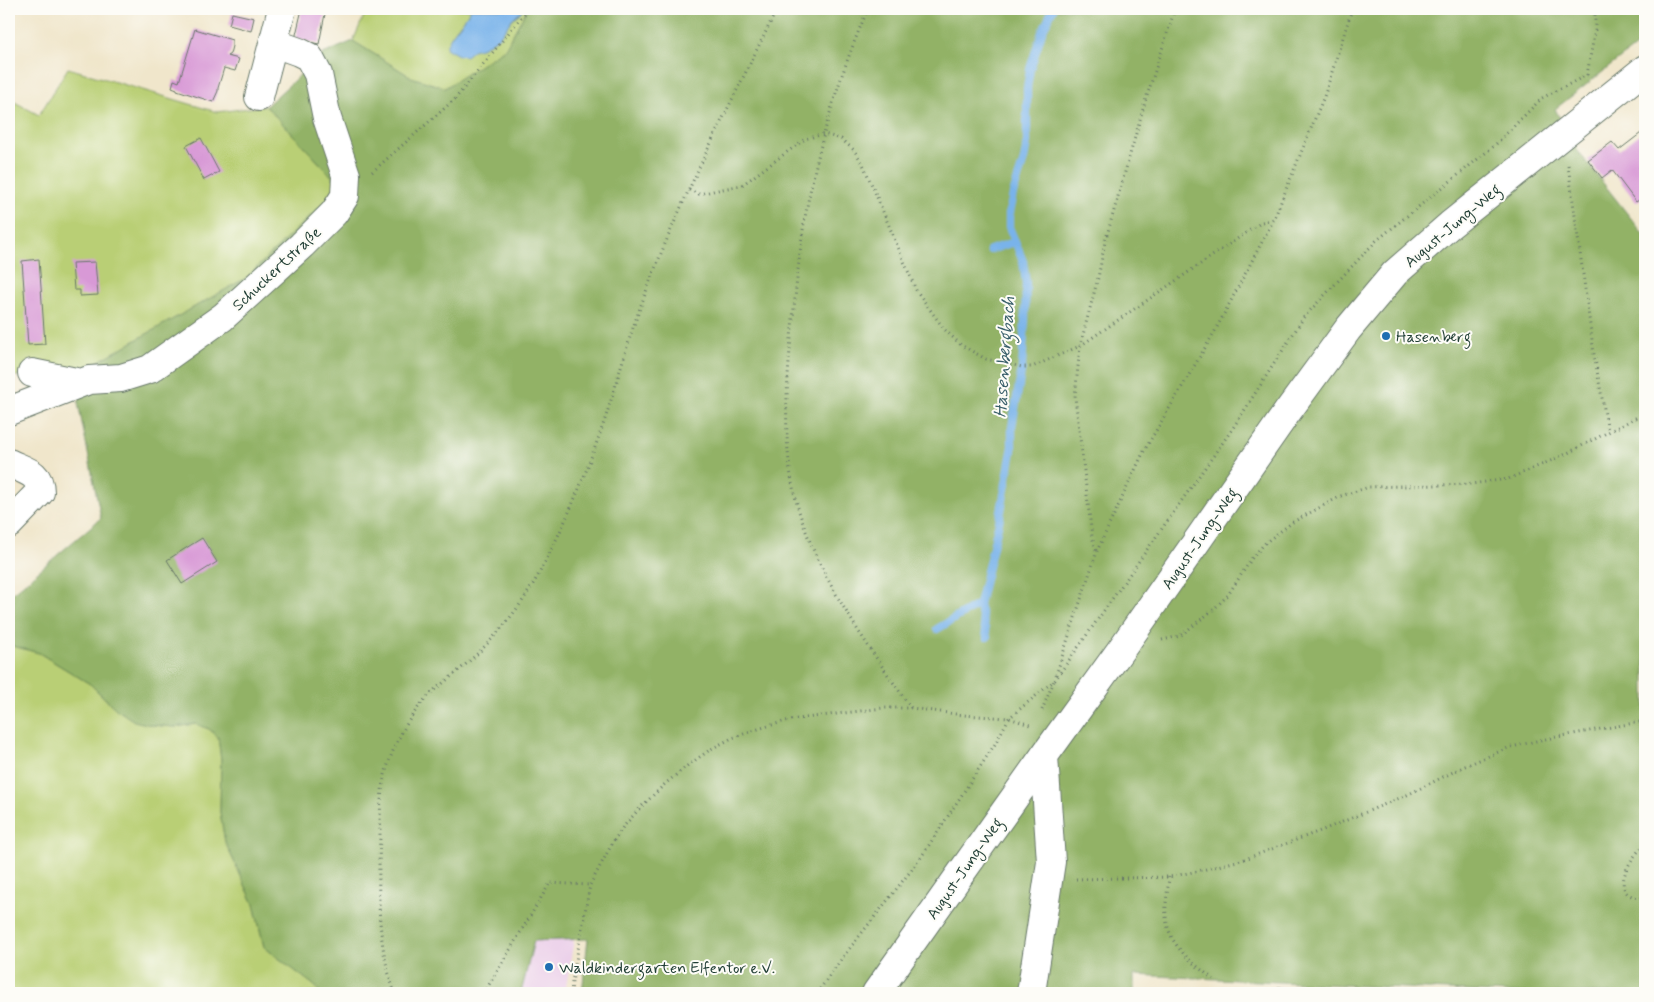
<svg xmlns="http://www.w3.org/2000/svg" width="1654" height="1002" viewBox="0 0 1654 1002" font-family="Mynerve,sans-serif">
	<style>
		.built { fill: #ecd1ea }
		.green { fill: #b9cf74; stroke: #6c8654 }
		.forest { fill: #92b266; stroke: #58784d }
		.water { fill: #79b3ea; stroke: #4c788f }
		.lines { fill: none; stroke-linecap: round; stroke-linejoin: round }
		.stream { stroke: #79b3ea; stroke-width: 8 }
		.building { fill: #d899d6 }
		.minor-casing { stroke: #687869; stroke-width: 30 }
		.path { stroke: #687869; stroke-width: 3; stroke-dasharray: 1 4; stroke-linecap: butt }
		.minor { stroke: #fff; stroke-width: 28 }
		.poi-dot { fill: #1f6fb2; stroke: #fdfcf7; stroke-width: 2 }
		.labels { text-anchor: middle; stroke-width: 4; stroke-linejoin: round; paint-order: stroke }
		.street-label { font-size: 16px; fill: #1f3d34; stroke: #fdfcf7 }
		.poi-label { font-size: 16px; fill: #1f3d34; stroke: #fdfcf7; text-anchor: start }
		.water-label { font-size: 18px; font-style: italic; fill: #3a606b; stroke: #fdfcf7 }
	</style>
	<rect width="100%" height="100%" fill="#fdfcf7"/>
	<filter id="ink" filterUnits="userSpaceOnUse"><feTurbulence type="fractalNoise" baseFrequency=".02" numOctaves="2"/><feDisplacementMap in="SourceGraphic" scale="10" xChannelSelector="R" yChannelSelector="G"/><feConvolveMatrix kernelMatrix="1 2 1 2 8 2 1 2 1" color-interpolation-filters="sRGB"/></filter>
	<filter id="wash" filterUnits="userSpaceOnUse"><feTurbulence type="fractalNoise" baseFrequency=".0096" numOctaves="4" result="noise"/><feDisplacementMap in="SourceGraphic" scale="20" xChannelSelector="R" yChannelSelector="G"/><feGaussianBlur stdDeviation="1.12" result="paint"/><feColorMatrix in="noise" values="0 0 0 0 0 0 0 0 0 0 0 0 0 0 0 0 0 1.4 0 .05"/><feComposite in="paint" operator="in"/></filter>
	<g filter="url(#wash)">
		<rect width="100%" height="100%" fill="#f0e6cb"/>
		<path class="built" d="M574,939L565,993H521L534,941Z"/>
		<path class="green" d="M367,9H471C465,21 447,36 447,48C468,49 483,52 499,36C504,31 507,25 512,20C515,16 520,14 523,9H527L505,49L445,88L411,77L353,41Z
			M68,68L217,112L266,106L341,186L246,278L90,366L9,377V99L39,115Z
			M9,645L39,653L90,684L116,709L151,725L175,727L196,724L209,729L218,737L221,759L220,812L225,842L254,904L264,947L315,986L321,993H9Z"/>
		<path class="forest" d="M527,9H1645V39L1555,109L1577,150L1645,236V993H1508L1134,975V993H582L588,939L534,941L521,993H321L315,986L264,947L254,904L225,842L220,812L221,759L218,737L209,729L196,724L175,727L151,725L134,721L116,709L90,684L39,653L9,645V596L101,518L78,403L90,366L246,278L341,186L266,106L323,54L353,41L411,77L445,88L505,49Z"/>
		<path class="water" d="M471,9H523L521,12L513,18L500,36L484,47L473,50L466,56L458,55L446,48C448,36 465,21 471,9Z"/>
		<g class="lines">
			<path class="stream" d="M990,250L1014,242
				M979,604L987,637
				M937,629L979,604L999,522L1012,451V427L1022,367L1025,321L1026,283L1023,261L1009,227V213L1013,194L1024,160L1027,143V88L1030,69L1042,32L1053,9"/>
		</g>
		<g id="blocks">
			<path class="building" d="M302,9H326L319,44L295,39Z
				M232,13L254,18L251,31L229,25Z
				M195,29L232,40V46L230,54L227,56L239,59L235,71L224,68L218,88V91L213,102L177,90V89L172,87L174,80L179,82Z
				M1645,130V162L1639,167L1645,179V196L1636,202L1612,170L1602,178L1588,160L1612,142L1619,150Z
				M201,138L219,172L204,180L186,146Z
				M39,259L45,344L28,345L22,261Z
				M95,262L98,295L80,296V290H74L72,263Z
				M202,538L217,562L182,584L167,560Z
				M1278,987L1300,989V993H1277Z"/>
		</g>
	</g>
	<g filter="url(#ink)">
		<use href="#blocks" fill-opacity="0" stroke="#687869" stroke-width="1"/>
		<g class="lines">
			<defs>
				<path id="minor" d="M259,97L282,9
					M32,373L81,383L89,380L121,378L150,369L223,317L302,245L334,213L345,196L346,175L327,118L318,74L309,57L299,52L274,43
					M9,411L81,383
					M9,463C25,471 40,472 40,492L9,524
					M876,993L1044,756L1125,644L1288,411L1348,329L1395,273L1450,225L1645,69
					M1031,993L1051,862L1044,756"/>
			</defs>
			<use href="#minor" class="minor-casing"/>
			<path class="path" d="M868,9C842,68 823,130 810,192C800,237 797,282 792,327C786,394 780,461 804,526C828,592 871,650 911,708
				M1587,75L1595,30V9
				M1568,165L1594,354L1608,431
				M372,172L455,99L528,9
				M689,190L699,194L742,185L805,139L824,134L841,139L854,150L863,164L916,290L944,329L961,345L986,359L1022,367H1032L1080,346L1262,222L1273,219
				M1096,550L1092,536L1075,397L1080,346L1098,278L1105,242L1145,102L1175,9
				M1162,640L1180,636L1213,610L1228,595L1252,558L1266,542L1293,522L1341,496L1369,487L1471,484L1508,479L1562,456L1645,413
				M1056,675L1097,551L1144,451L1215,331L1274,219L1325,94L1352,9
				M1042,710L1054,681
				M1645,845C1635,852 1615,881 1627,893C1631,897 1639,898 1645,899
				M1169,877C1168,889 1165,903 1166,916C1168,946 1192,962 1213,979
				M1076,879L1169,877L1198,871L1245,859L1323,830L1407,795L1465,766L1508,748L1540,740L1645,721
				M395,993C376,943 378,889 380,836C380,814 380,792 386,771C394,743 409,716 429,695C438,686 449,679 458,671C476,656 494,638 508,620C522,603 534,584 544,564C565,524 583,481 598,439C614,396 624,351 640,308C677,205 729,107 777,9
				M484,993L550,883L590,885
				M571,993L572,982L590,885L613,842L623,827L641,807L665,784L687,766L711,749L732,738L761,728L790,720L883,708H911L963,715L1009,718L1033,726
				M817,993L843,957L920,859L995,744L1009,718L1055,680L1233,428L1304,317L1376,241L1494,146L1542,98L1587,75"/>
			<use href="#minor" class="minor"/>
		</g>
	</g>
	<g class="poi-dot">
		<circle cx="1386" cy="336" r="5"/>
		<circle cx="549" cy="967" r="5"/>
	</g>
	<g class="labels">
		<g class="street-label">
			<text transform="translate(1452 225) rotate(-40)" y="6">August-Jung-Weg</text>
			<text transform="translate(276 268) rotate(-43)" y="6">Schuckertstraße</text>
			<text transform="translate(1199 538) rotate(-55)" y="6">August-Jung-Weg</text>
			<text transform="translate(964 868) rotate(-55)" y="6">August-Jung-Weg</text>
		</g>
		<g class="poi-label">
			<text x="1396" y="342">Hasenberg</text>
			<text x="559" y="973">Waldkindergarten Elfentor e.V.</text>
		</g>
		<g class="water-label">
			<text transform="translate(1004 357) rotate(-86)" y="6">Hasenbergbach</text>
		</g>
	</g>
	<rect width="1654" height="1002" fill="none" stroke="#fdfcf7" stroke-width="30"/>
</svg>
